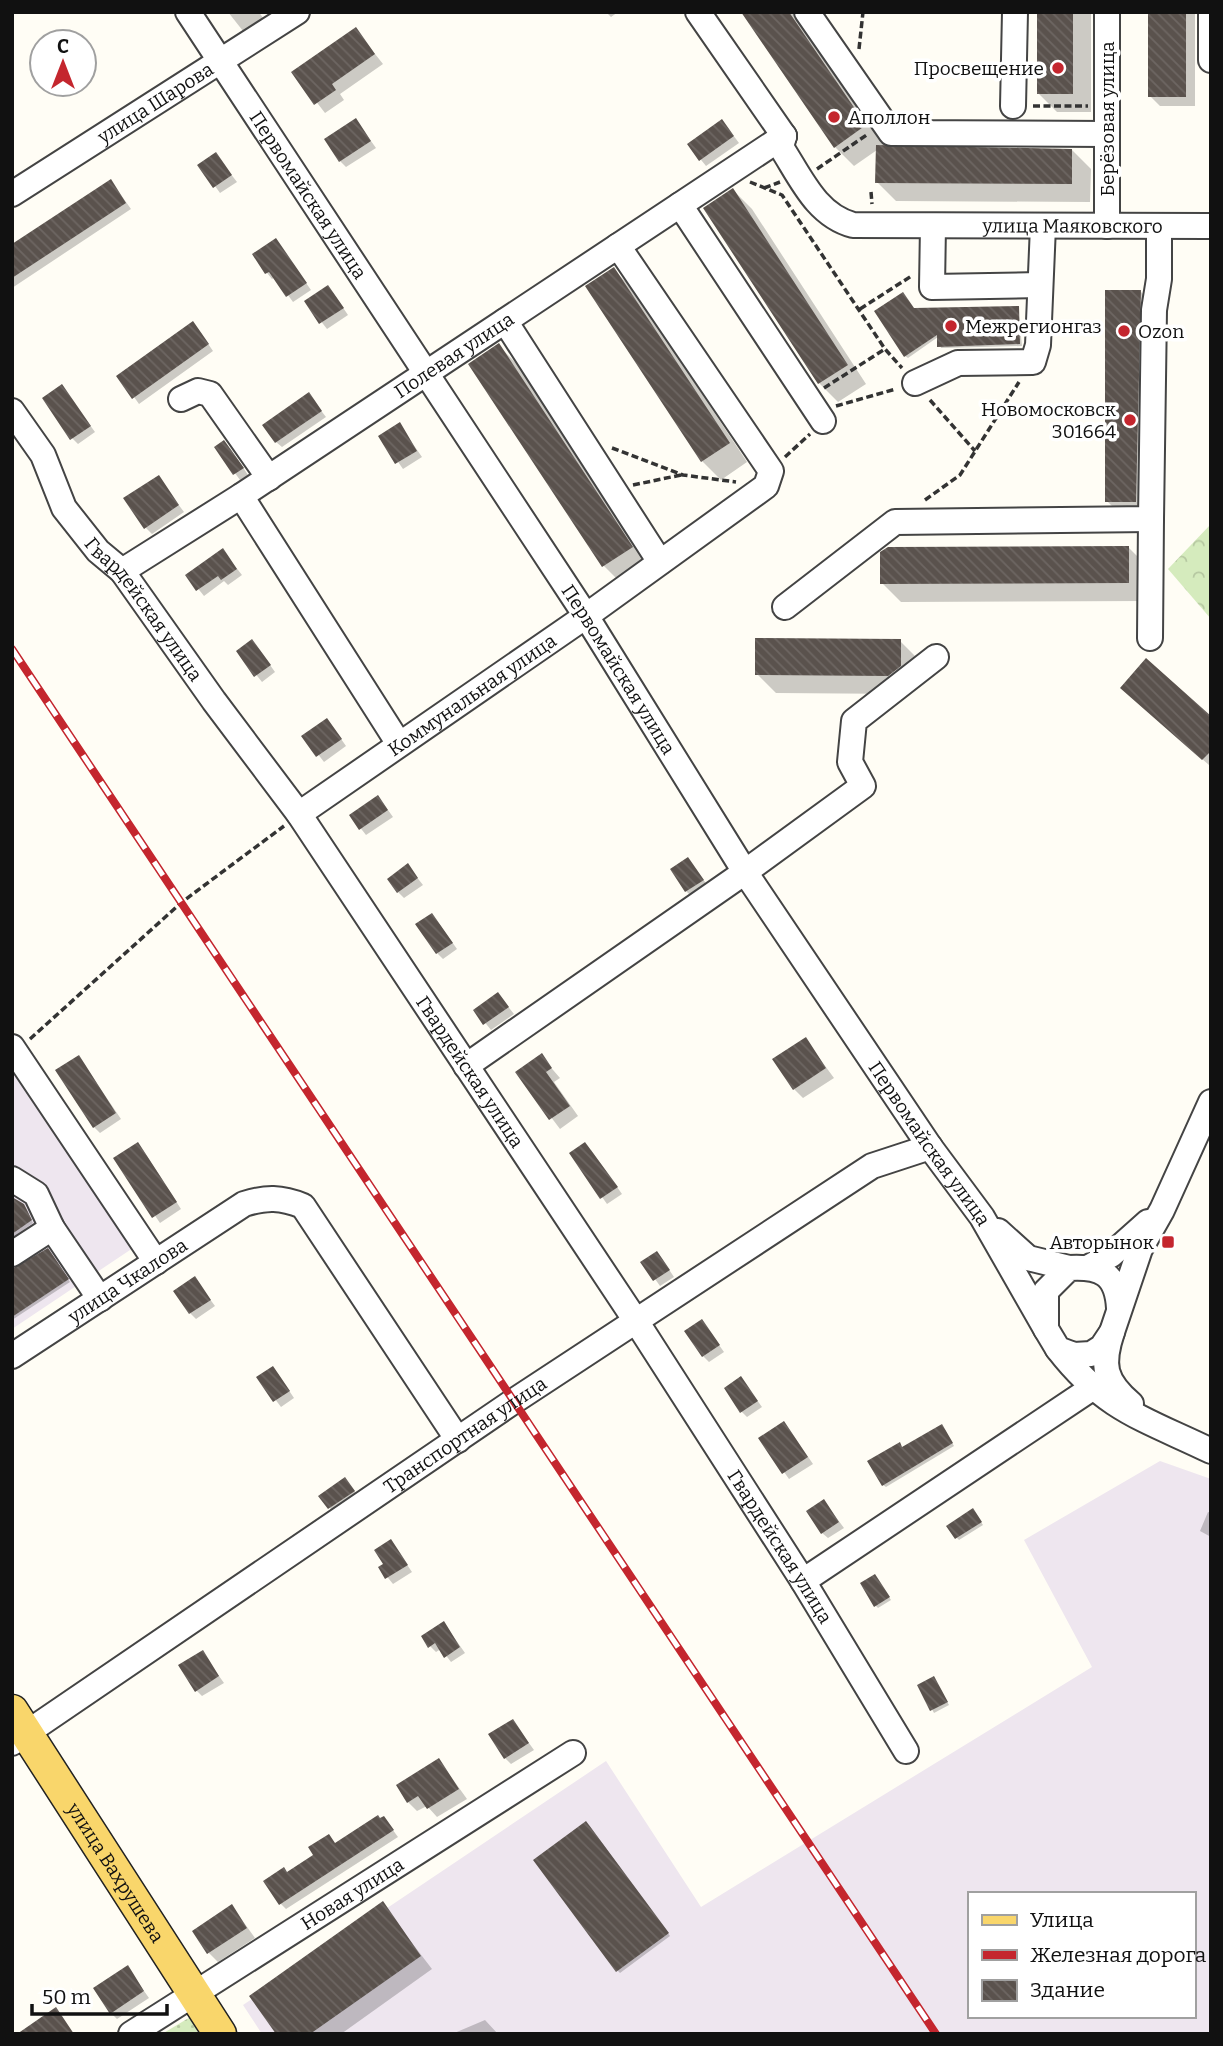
<svg xmlns="http://www.w3.org/2000/svg" width="1223" height="2046" viewBox="0 0 1223 2046" font-family="Bitter,serif">
	<style>
		.industrial { fill: #eee6ef; fill-rule: evenodd }
		.park { fill: url(#park-crowns) }
		.garden { fill: url(#garden-dots) }
		.shadow { fill: #0003 }
		.building { fill: url(#building-back-hatch) }
		.lines { fill: none; stroke-linecap: round; stroke-linejoin: round }
		.minor-casing { stroke: #444; stroke-width: 28 }
		.major-casing { stroke: #222; stroke-width: 35 }
		.path { stroke: #333; stroke-width: 3.5; stroke-dasharray: 7 3.5; stroke-linecap: butt }
		.minor { stroke: #fff; stroke-width: 24 }
		.major { stroke: #f9d66b; stroke-width: 32 }
		.rail-casing { stroke: #c4262e; stroke-width: 8 }
		.rail { stroke: #fff; stroke-width: 5; stroke-dasharray: 16; stroke-linecap: butt }
		.poi-dot { fill: #c4262e; stroke: #fff; stroke-width: 2.5 }
		.labels { text-anchor: middle; stroke-width: 7; stroke-linejoin: round; paint-order: stroke }
		.poi-label { font-size: 19px; fill: #111; stroke: #fff; text-anchor: end }
		.street-label { font-size: 19px; fill: #111; stroke: #fff }
	</style>
	<defs>
		<pattern id="park-crowns" width="20" height="18" patternUnits="userSpaceOnUse" patternTransform="scale(1.75)"><rect width="20" height="18" fill="#d5ebbd"/><path d="M2 6a3 3 0 1 1 6 0M12 15a3 3 0 1 1 6 0" fill="none" stroke="#b6c8a1"/></pattern>
		<pattern id="garden-dots" width="8" height="8" patternUnits="userSpaceOnUse" patternTransform="scale(1.75)"><rect width="8" height="8" fill="#d5ebbd"/><path d="M2 2h.1M6 6h.1" fill="none" stroke="#b6c8a1" stroke-width="1.8" stroke-linecap="round"/></pattern>
		<pattern id="building-back-hatch" width="6" height="6" patternUnits="userSpaceOnUse" patternTransform="scale(1.75)"><rect width="6" height="6" fill="#5a524d"/><path d="M-1 5l2 2M0 0l6 6M5-1l2 2" fill="none" stroke="#6d6662"/></pattern>
	</defs>
	<rect width="100%" height="100%" fill="#fffdf5"/>
	<path class="industrial" d="M12,1057L139,1244L12,1329Z
		M1160,1461L1211,1479V2034H262L243,2005L606,1761L701,1907L1092,1667L1024,1540ZM969,1894H1193V2016H969Z"/>
	<path class="park" d="M1211,524V619L1168,569Z"/>
	<path class="garden" d="M192,2016L198,2034H162Z"/>
	<path class="shadow" d="M228,12H259L263,18L243,31Z
		M606,12H618L611,17Z
		M743,12H794L884,145L1072,150L1091,169L1090,202L896,201L877,182V150L854,166L835,147Z
		M1038,12H1091V112H1057L1038,93Z
		M1150,12H1195V106H1160L1150,96Z
		M356,30L383,64L340,94L344,100L325,113L294,73Z
		M356,120L376,148L346,167L340,161Z
		M727,127L739,143L706,166L689,145Z
		M216,155L237,182L220,193L200,165Z
		M116,188L131,209L12,288V253Z
		M733,190L752,209L866,384L838,402L819,383Z
		M276,240L311,290L293,302L275,277L272,279L267,273Z
		M613,269L632,288L747,462L721,480L702,461Z
		M1141,292L1160,311L1155,520H1126L1107,501Z
		M333,293L348,315L327,329L306,302Z
		M1018,307L1022,346L941,348L938,337L908,358L905,356L914,310Z
		M198,329L213,351L139,404L119,376Z
		M498,345L517,364L650,567L623,585L604,566L470,364Z
		M62,387L95,432L78,444L72,438Z
		M309,395L326,417L282,447L276,442Z
		M399,424L422,457L403,469L380,436Z
		M216,447L230,448L248,475L240,480Z
		M158,477L184,512L152,534L146,528Z
		M1128,547L1147,566V601L901,602L882,583Z
		M223,551L242,575L228,585L224,581L204,596L188,576Z
		M900,641L919,660L907,694L776,693L757,674Z
		M258,648L275,672L262,682L238,652Z
		M1128,694L1211,718V763L1209,765Z
		M332,726L346,746L324,762L304,736Z
		M383,803L393,817L366,835L351,816Z
		M688,859L708,886L692,897L686,891Z
		M408,866L423,885L404,898L398,892Z
		M437,921L457,949L443,959L437,953Z
		M498,994L514,1014L491,1030L475,1010Z
		M806,1040L834,1078L803,1098L794,1089Z
		M541,1056L560,1078L554,1082L578,1116L560,1129L517,1072Z
		M79,1057L121,1119L100,1133L94,1127Z
		M143,1150L181,1209L160,1223L116,1158Z
		M591,1150L622,1194L607,1204L571,1153Z
		M12,1198L26,1209L33,1223L12,1238Z
		M50,1253L70,1282L12,1320V1270Z
		M662,1259L674,1277L660,1286L643,1262Z
		M195,1279L215,1306L196,1319L190,1313Z
		M702,1321L724,1352L709,1362L703,1356Z
		M278,1374L294,1398L281,1407L259,1378Z
		M741,1378L762,1407L747,1417L741,1411Z
		M789,1429L813,1464L789,1479L760,1438Z
		M944,1429L954,1446L886,1487L883,1485L903,1449Z
		M345,1479L360,1498L335,1514L320,1496Z
		M824,1501L844,1528L828,1538L822,1533Z
		M1208,1512L1211,1513V1537L1200,1531Z
		M975,1513L983,1525L959,1540L957,1538Z
		M391,1541L412,1572L393,1584L380,1568L386,1565Z
		M877,1579L891,1600L878,1608L876,1606Z
		M444,1623L465,1653L451,1662L441,1649L436,1652L430,1646Z
		M202,1652L224,1683L202,1696L196,1690Z
		M934,1678L949,1705L934,1713L919,1685Z
		M513,1721L534,1750L511,1764L505,1758Z
		M439,1760L467,1799L437,1817L427,1806L417,1811L408,1802Z
		M384,1818L398,1837L286,1909L280,1903L329,1836L336,1845Z
		M589,1825L670,1936L620,1973L618,1971Z
		M382,1904L432,1969L341,2034H279Z
		M232,1906L255,1938L218,1962L208,1952Z
		M127,1967L149,1998L117,2019L111,2013Z
		M485,2020L498,2034H452Z"/>
	<path class="building" d="M741,12H789L866,125L834,148Z
		M1037,12H1073V94H1037Z
		M1148,12H1186V97H1148Z
		M356,27L375,54L332,84L336,90L314,105L291,72Z
		M356,118L371,141L339,162L324,139Z
		M722,119L734,136L699,161L687,144Z
		M876,145L1072,149V184L875,183Z
		M216,152L232,175L213,188L197,165Z
		M111,179L126,203L12,278V244Z
		M733,188L848,365L818,384L703,208Z
		M276,238L307,283L286,297L269,272L265,274L252,254Z
		M614,267L730,443L701,462L585,286Z
		M328,285L344,308L319,324L304,301Z
		M1105,290H1141L1136,502H1105Z
		M903,292L914,308L1019,306L1020,344L937,347V335L904,357L874,311Z
		M193,321L209,344L132,399L116,376Z
		M499,343L633,547L602,567L468,364Z
		M62,384L91,426L70,440L42,398Z
		M309,392L322,411L275,443L262,425Z
		M400,422L417,451L395,464L378,436Z
		M224,440L244,468L233,475L214,447Z
		M159,475L179,505L144,529L123,498Z
		M1129,546V583L880,584V552L888,547Z
		M223,548L237,569L221,580L218,576L196,591L185,575Z
		M755,638L901,639V666L888,676L755,675Z
		M252,639L271,665L254,677L236,651Z
		M1146,658L1211,716V751L1202,760L1120,688Z
		M327,718L342,739L316,757L301,736Z
		M378,795L388,810L359,830L349,815Z
		M688,857L704,880L685,892L670,869Z
		M408,863L418,878L397,893L387,879Z
		M432,913L453,943L436,954L415,924Z
		M498,992L509,1007L483,1025L473,1010Z
		M806,1037L826,1068L793,1090L772,1059Z
		M542,1053L552,1068L546,1072L570,1106L549,1120L515,1072Z
		M79,1055L116,1113L93,1128L55,1070Z
		M138,1142L177,1202L152,1218L113,1158Z
		M585,1142L618,1187L600,1199L569,1153Z
		M12,1197L24,1204L32,1220L12,1234Z
		M48,1248L69,1279L12,1317V1269Z
		M657,1251L670,1270L653,1281L640,1262Z
		M195,1276L211,1300L189,1314L173,1291Z
		M702,1319L720,1345L702,1357L684,1331Z
		M273,1366L290,1391L273,1402L256,1377Z
		M741,1376L758,1401L740,1413L724,1388Z
		M784,1421L808,1457L782,1474L758,1438Z
		M942,1424L953,1443L882,1486L867,1461L900,1442L902,1447Z
		M345,1477L355,1491L328,1509L318,1496Z
		M824,1499L839,1522L821,1534L806,1511Z
		M973,1508L982,1522L955,1539L946,1526Z
		M391,1539L408,1565L385,1579L378,1567L383,1564L374,1550Z
		M875,1574L890,1597L874,1607L860,1583Z
		M444,1621L460,1647L444,1658L435,1643L428,1648L421,1636Z
		M203,1650L219,1676L195,1692L178,1665Z
		M934,1676L948,1702L930,1711L917,1685Z
		M513,1719L529,1743L504,1759L488,1734Z
		M439,1758L459,1789L427,1809L418,1796L407,1803L396,1785Z
		M378,1815L380,1818L384,1816L394,1830L279,1905L263,1881L284,1867L287,1872L313,1855L308,1847L329,1834L335,1843Z
		M586,1821L669,1933L616,1972L533,1860Z
		M383,1901L421,1956L310,2034H276L249,1996Z
		M232,1904L247,1928L207,1954L192,1931Z
		M128,1965L144,1991L110,2014L93,1988Z
		M56,2007L74,2034H17Z"/>
	<g class="lines">
		<defs>
			<g id="minor">
				<path id="s1" d="M188,12L586,616L745,872L930,1147L982,1217L1046,1329"/>
				<path d="M698,12L784,136"/>
				<path d="M807,12L891,133L1107,134"/>
				<path d="M1211,12V60"/>
				<path d="M1013,106L1015,12"/>
				<path id="s2" d="M784,136L781,147C801,178 816,215 853,225L1211,226"/>
				<path id="s3" d="M12,194L297,12"/>
				<path d="M680,205L823,421"/>
				<path d="M933,226L932,287L1040,285"/>
				<path d="M1107,226V12"/>
				<path d="M505,321L660,562"/>
				<path d="M915,383L958,363L1033,362L1038,345L1043,226"/>
				<path d="M181,399L198,391L210,394L269,478"/>
				<path id="s4" d="M12,411L43,455L64,508L98,551L122,571L214,701L299,814L636,1321L803,1581L906,1751"/>
				<path d="M241,496L399,744"/>
				<path id="s5" d="M122,571L241,496L784,136"/>
				<path d="M785,607L895,522L1151,519L1154,310L1159,279V226"/>
				<path d="M1150,638L1151,519"/>
				<path id="s6" d="M299,814L586,616L766,486L771,471L618,246"/>
				<path d="M12,1047L156,1262"/>
				<path d="M466,1066L745,872L863,786L850,762L854,721L936,657"/>
				<path d="M12,1179L36,1194L52,1228L100,1299"/>
				<path d="M998,1231L1028,1258L1069,1268"/>
				<path d="M12,1254L52,1228"/>
				<path d="M1089,1267L1111,1255L1148,1222"/>
				<path d="M1119,1308C1117,1274 1101,1266 1069,1268L1046,1291V1329L1058,1349L1074,1355L1091,1354L1102,1347L1112,1332L1140,1249L1162,1210L1211,1102"/>
				<path d="M1112,1332C1101,1365 1104,1381 1131,1404"/>
				<path d="M1058,1349C1105,1410 1145,1419 1211,1451"/>
				<path id="s7" d="M12,1356L244,1204C266,1197 281,1197 303,1206L458,1440"/>
				<path d="M803,1581L1092,1388"/>
				<path id="s8" d="M12,1743L514,1401L872,1166L930,1147"/>
				<path id="s9" d="M131,2034L573,1753"/>
			</g>
			<g id="major">
				<path id="s10" d="M12,1711L220,2034"/>
			</g>
		</defs>
		<use href="#minor" class="minor-casing"/>
		<use href="#major" class="major-casing"/>
		<path class="path" d="M859,49L863,12
			M1033,106H1088
			M817,169L868,134
			M750,182L782,195L885,349L902,368
			M764,188L780,182
			M871,192L872,204
			M860,309L913,275
			M824,388L885,349
			M930,400L975,451
			M836,406L896,389
			M612,448L683,475L736,482
			M785,457L810,434
			M633,485L681,475
			M925,500L960,475L1019,382
			M30,1039L182,902L284,826"/>
		<use href="#minor" class="minor"/>
		<use href="#major" class="major"/>
		<defs>
			<path id="rail" d="M12,649L936,2034"/>
		</defs>
		<use href="#rail" class="rail-casing"/>
		<use href="#rail" class="rail"/>
	</g>
	<g class="poi-dot">
		<circle cx="1058" cy="68" r="7"/>
		<circle cx="834" cy="117" r="7"/>
		<circle cx="951" cy="326" r="7"/>
		<circle cx="1124" cy="331" r="7"/>
		<circle cx="1130" cy="420" r="7"/>
		<rect x="1161" y="1235" width="14" height="14" rx="3.5"/>
	</g>
	<g class="labels">
		<g class="poi-label">
			<text x="1044" y="75">Просвещение</text>
			<text x="848" y="124" text-anchor="start">Аполлон</text>
			<text x="965" y="333" text-anchor="start">Межрегионгаз</text>
			<text x="1138" y="338" text-anchor="start">Ozon</text>
			<text x="1116" y="416">Новомосковск<tspan x="1116" dy="22">301664</tspan></text>
			<text x="1154" y="1249">Авторынок</text>
		</g>
		<g class="street-label">
			<text dy="7" stroke="none"><textPath href="#s3" startOffset="170">улица Шарова</textPath></text>
			<text transform="translate(1107 119) rotate(-90)" y="7">Берёзовая улица</text>
			<text dy="7" stroke="none"><textPath href="#s1" startOffset="219">Первомайская улица</textPath></text>
			<text dy="7" stroke="none"><textPath href="#s2" startOffset="340">улица Маяковского</textPath></text>
			<text dy="7" stroke="none"><textPath href="#s5" startOffset="396">Полевая улица</textPath></text>
			<text dy="7" stroke="none"><textPath href="#s4" startOffset="240">Гвардейская улица</textPath></text>
			<text dy="7" stroke="none"><textPath href="#s1" startOffset="786">Первомайская улица</textPath></text>
			<text dy="7" stroke="none"><textPath href="#s6" startOffset="210">Коммунальная улица</textPath></text>
			<text dy="7" stroke="none"><textPath href="#s4" startOffset="807">Гвардейская улица</textPath></text>
			<text dy="7" stroke="none"><textPath href="#s1" startOffset="1353">Первомайская улица</textPath></text>
			<text dy="7" stroke="none"><textPath href="#s7" startOffset="138">улица Чкалова</textPath></text>
			<text dy="7" stroke="none"><textPath href="#s8" startOffset="548">Транспортная улица</textPath></text>
			<text dy="7" stroke="none"><textPath href="#s4" startOffset="1374">Гвардейская улица</textPath></text>
			<text dy="7" stroke="none"><textPath href="#s10" startOffset="192">улица Вахрушева</textPath></text>
			<text dy="7" stroke="none"><textPath href="#s9" startOffset="262">Новая улица</textPath></text>
		</g>
	</g>
	<rect width="1223" height="2046" fill="none" stroke="#111111" stroke-width="28"/>
	<rect x="968" y="1892" width="228" height="126" fill="#ffffff" stroke="#a0a0a0" stroke-width="2"/>
	<rect x="982" y="1915" width="35" height="10" fill="#f9d66b" stroke="#a0a0a0" stroke-width="2"/>
	<text x="1030" y="1927" font-size="21" fill="#111111">Улица</text>
	<rect x="982" y="1950" width="35" height="10" fill="#c4262e" stroke="#a0a0a0" stroke-width="2"/>
	<text x="1030" y="1962" font-size="21" fill="#111111">Железная дорога</text>
	<rect x="982" y="1980" width="35" height="21" fill="url(#building-back-hatch)" stroke="#a0a0a0" stroke-width="2"/>
	<text x="1030" y="1997" font-size="21" fill="#111111">Здание</text>
	<g transform="translate(63 63)"><circle r="33" fill="#ffffff" stroke="#a0a0a0" stroke-width="2"/>
	<path d="M0-5L12 26L0 18L-12 26Z" fill="#c4262e"/>
	<text y="-10" font-size="19" font-weight="bold" text-anchor="middle" fill="#111111">С</text>
	</g>
	<path d="M32 2004v10h135v-10" fill="none" stroke="#111111" stroke-width="3.5"/>
	<text x="42" y="2004" font-size="21" fill="#111111" stroke="#ffffff" stroke-width="5" paint-order="stroke">50 m</text>
</svg>
